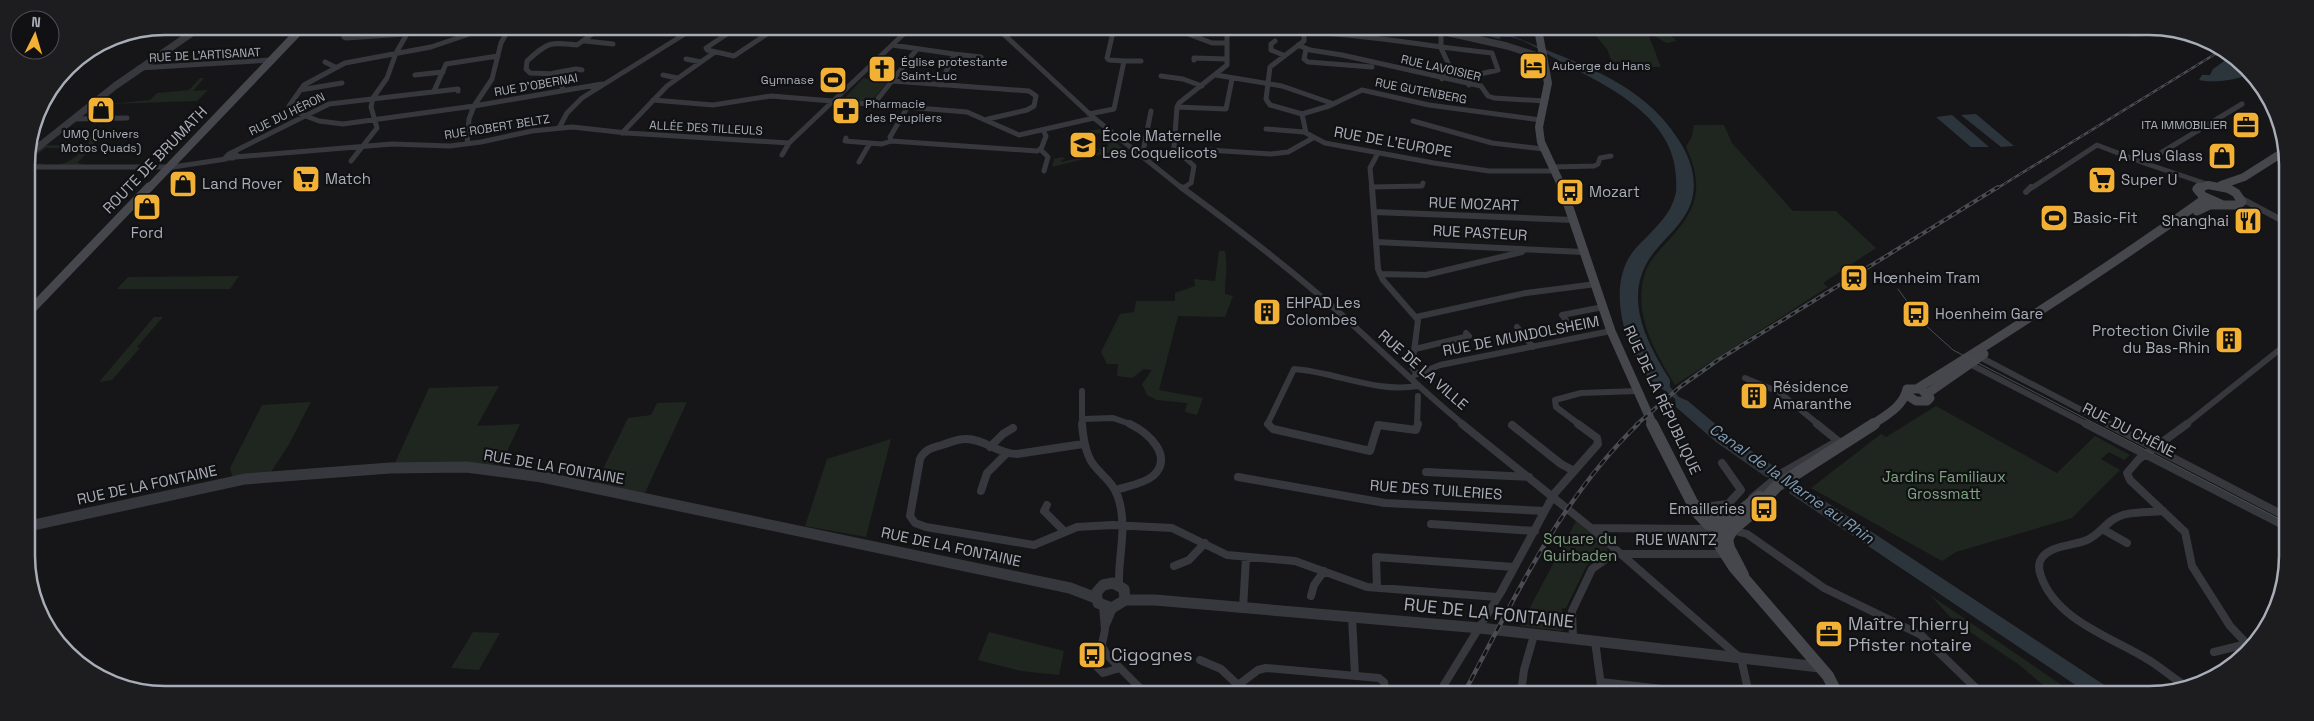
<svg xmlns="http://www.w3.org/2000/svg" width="2314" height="721" viewBox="0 0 2314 721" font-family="'Space Grotesk',sans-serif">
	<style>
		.green { fill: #1e261f }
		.water { fill: #2c353c }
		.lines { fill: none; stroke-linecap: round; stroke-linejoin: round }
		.minor-far2 { stroke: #37383d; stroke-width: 5 }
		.minor-far1 { stroke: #37383d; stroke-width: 6 }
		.minor { stroke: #37383d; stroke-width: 8 }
		.tertiary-far1 { stroke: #37383d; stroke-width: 7 }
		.tertiary { stroke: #37383d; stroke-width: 11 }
		.secondary-far2 { stroke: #45474d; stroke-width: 8 }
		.secondary-far1 { stroke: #45474d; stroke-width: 9 }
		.secondary { stroke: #45474d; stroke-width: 12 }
		.tram { stroke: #4a4c52; stroke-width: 1 }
		.rail-far2-casing { stroke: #4a4c52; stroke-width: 2.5 }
		.rail-far1-casing { stroke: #4a4c52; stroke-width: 4 }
		.rail-casing { stroke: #4a4c52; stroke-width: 4.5 }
		.rail-far2 { stroke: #111113; stroke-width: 1; stroke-dasharray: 4.5; stroke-linecap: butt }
		.rail-far1 { stroke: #111113; stroke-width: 2; stroke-dasharray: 5; stroke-linecap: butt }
		.rail { stroke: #111113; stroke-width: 2.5; stroke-dasharray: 7; stroke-linecap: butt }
		.labels { text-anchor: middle; stroke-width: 4.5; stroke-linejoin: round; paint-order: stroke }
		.far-street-label { font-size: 12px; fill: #a8adb8; stroke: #111113 }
		.far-poi-label { font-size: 12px; fill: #a8adb8; stroke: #111113; text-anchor: start }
		.poi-label { font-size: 15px; fill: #a8adb8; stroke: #111113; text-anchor: start }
		.street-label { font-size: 15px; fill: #a8adb8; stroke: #111113 }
		.park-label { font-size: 15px; fill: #7fa381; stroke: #111113 }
		.water-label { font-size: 16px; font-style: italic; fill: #7f9bb3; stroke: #111113 }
		.near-street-label { font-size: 18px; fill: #a8adb8; stroke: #111113 }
		.near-poi-label { font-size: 18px; fill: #a8adb8; stroke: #111113; text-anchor: start }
		.rim { fill: none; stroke: #a8adb8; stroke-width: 2.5 }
	</style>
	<rect width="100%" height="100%" fill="#161618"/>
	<path class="green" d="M1591,30H1664L1677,41L1666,43L1655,36H1649L1661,67H1614L1607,49Z
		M200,78H204L193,91L208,90L197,101L108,104L150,100L157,93L189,90Z
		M863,78L888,81L872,101L843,100Z
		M1694,125H1724L1732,143L1793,211H1836L1876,248L1823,283L1828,287L1675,385C1654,350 1631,312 1646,270C1650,260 1659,251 1666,243C1697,210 1705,189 1686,147L1692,136Z
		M1100,129L1124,149L1052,167L1054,159L1063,157L1065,159L1061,160L1062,162L1100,152L1098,149L1109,146L1099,133L1091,135L1088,131Z
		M104,133L92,146H94L77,163H82C74,168 58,167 48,165L51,163L50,165C64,165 71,161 81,152L78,151L80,148H46L31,159L34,161L32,164L45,163L41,165H28L27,160L45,145L85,146L90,142L83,141L87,136H66L68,134Z
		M1219,251H1225C1228,268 1225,277 1225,294L1233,296L1225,317L1178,316L1159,390L1203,398L1197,415L1185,412L1187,403L1157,400L1147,395L1142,384L1152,370L1144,369L1132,378L1117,376L1118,364H1107L1101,352L1120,314L1134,312L1136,301H1175V293L1195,286L1194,279L1215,281Z
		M239,276L230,289H117L128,277Z
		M154,317H163L137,347L140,348L112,380L99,382Z
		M499,386L477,426L520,424L499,468L394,465L429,388Z
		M311,402L288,446L269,475L233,479L230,468L262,405Z
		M687,402L644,495L596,483L628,418L651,415L657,403Z
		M1936,406L2057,473L2095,436L2130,455L2124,460L2109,452L2101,459L2120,470L2072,518L1956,552L1942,561L1811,488L1881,434L1886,437Z
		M891,439L866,537L805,526L827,459Z
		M1576,521L1607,547L1608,551L1587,565L1566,608L1561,609L1566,617L1567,626L1562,631L1520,626Z
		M1930,595L2075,694H2054L2018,664L1955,622Z
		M473,632L500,633L479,670L451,668Z
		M989,632L1064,651L1059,675L1021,671L978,660Z"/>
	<path class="water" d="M1466,29H1501L1514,35L1513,36L1515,37C1575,63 1640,80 1678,139C1691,158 1698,181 1691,203C1684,223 1667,236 1655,251C1620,294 1646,341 1670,380V387L1679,397L1688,401L1726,433L1776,468C1779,478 1792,486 1802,486L2118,694H2089L1789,493L1791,490C1785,483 1775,477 1766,477L1716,442L1676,407L1675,399C1665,389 1653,385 1644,372C1623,341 1608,286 1632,253C1646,235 1669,220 1675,196C1677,191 1676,183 1676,177C1674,118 1610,87 1565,64C1552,57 1523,38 1510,37C1506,37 1503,37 1499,37L1501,38L1499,39Z
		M2230,57L2247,67L2250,72C2241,81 2211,83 2199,80L2202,75H2210L2213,69Z
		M1976,114L2014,146L2001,147L1961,115Z
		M1952,115L1989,147H1971L1936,117Z"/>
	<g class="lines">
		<path class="minor-far2" d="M350,27L344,37L346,38L406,34
			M490,27L431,47L345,63L304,85L289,106L290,110L319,121L343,124L474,106L602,84
			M641,27L690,31
			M736,28L706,48L707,50L734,56L773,30L770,28
			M997,28L1094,118L1183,189
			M1175,29L1212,43H1227
			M1304,29V41L1270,67L1266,99L1270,105L1302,114L1306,133L1325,143L1434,163L1489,171H1555
			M1441,31V48L1449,65L1442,79
			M2074,31L2136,34L2184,31
			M1304,32C1367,34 1429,47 1492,53L1498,70L1471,76L1469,85
			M585,41L613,44
			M1275,41L1271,44V50L1283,55
			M892,45L954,54L940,85
			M1298,45L1310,50L1342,55L1481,86L1488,96L1494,98L1545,101
			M1306,49L1304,59L1308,62L1372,67
			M954,54L981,57
			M686,59L701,62
			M1194,60V58L1227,59
			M1124,61H1141
			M325,62L335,67
			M139,68L271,60
			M554,73L576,69L582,70
			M415,75L443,72
			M663,75L677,78
			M1216,75L1282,86L1334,104
			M1161,76L1183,79L1202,86
			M893,81L1029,91L1036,96L1034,106L1027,110L988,119
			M300,90L342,83
			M563,90L557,74L530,73L526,69L527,61C548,42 549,42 577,45L602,27
			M434,91L446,64L498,56
			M653,100L713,105L771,96L967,112L1019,135L1094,118
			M873,105L917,49
			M1177,107L1226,109L1232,79
			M1089,114L1114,109L1124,61L1109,60L1107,58L1114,28
			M1302,114L1329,106L1362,90L1429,105L1541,120
			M73,119L127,118
			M1413,121L1492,143L1543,149
			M559,128L567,113L582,98L696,27
			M1266,129L1304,132
			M622,133L667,86L715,52
			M846,138L845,141L882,144L891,141L890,137L907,108
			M891,141L1037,151L1041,149L1046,136L1043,130
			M467,144L469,119L474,106L492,79L501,43L510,27
			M1040,149L1048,157L1044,171
			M229,154L237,155L233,158H225Z
			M229,154L329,104L458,89V91
			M782,155L789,143L910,28
			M235,157L392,144L450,146L481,142L532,131L572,127L627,133L789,143
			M1142,157L1151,111
			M1185,158L1208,150L1271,154L1288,152L1313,138
			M351,161L377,128L371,107L373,98L387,78L396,53L411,27
			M859,162L870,143
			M27,167H173L226,159
			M1553,167L1594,166L1598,164L1600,158L1611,156
			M2207,184L2144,163L2242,104
			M1372,187L1422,186L1423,183
			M1183,188L1191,183L1194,166L1174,148L1177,107L1179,103L1227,65V29
			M1372,189L1370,168L1378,153
			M2030,189L2097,145L2144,163"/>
		<path class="minor-far1" d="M1181,187C1237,228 1291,269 1342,315C1383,352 1421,390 1464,425
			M1372,187L1378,269L1383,280L1418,320L1412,367L1417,374
			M2026,192L2031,187
			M2242,199L2285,222
			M1374,212L1573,220
			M1376,242L1583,252
			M1380,274L1426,275L1522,252
			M1416,317L1526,293L1596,284
			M1566,320L1562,315L1603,307
			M1517,327L1533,347
			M1415,349L1469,336L1466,333
			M1978,356L2110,425
			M1966,362L2088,425
			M1415,375L1440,365L1611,331
			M1745,378L1779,392L1819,425
			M1082,391V425
			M1083,419L1113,418L1133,425
			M1270,425L1268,423L1294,369C1336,372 1375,393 1418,386
			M1417,425L1418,396
			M1580,425L1556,407L1555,400L1581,393L1637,391
			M2185,425L2284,346"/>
		<path class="minor" d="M1082,424C1083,437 1085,453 1093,464C1102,476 1113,482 1118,497C1128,527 1118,555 1119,585
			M1268,424L1273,429L1370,451L1378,425L1416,430L1418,424
			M1462,424L1591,528L1739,657
			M1817,424L1838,441
			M2086,424L2283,525
			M2108,424L2283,515
			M2187,424L2139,459L2127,473L2130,480L2185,532L2192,566L2230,626L2249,646
			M1512,425L1561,464L1574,471
			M1083,444L1017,454C998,454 983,438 965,439C957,439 949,443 942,445C932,448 925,449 920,459L910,516L915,523L926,527L1034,545L1077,527L1112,525L1172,528L1227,555L1295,561L1367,587L1497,597
			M990,447L1003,434L1013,428
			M1426,472L1529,477
			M1238,477L1385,503L1544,511
			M1116,490C1128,486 1143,484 1153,476C1175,456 1147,432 1130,424
			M981,491L987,473L1006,454
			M1752,498L1782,473L1838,441
			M1047,505L1044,511L1063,530
			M1702,507L1728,504L1741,490L1722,463
			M2163,511C2146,513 2125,510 2111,521C2103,527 2097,536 2087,540C2073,546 2047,545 2040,561C2038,567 2039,571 2041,576C2056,620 2111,637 2147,659C2161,667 2173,679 2188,687
			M1431,524L1535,531
			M1591,528L1701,529L1716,539
			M1732,530L1747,534L1824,588L1921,635L1982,694
			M2104,530L2127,543
			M1621,554H1726
			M1174,566L1189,560L1205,543
			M2283,568V570
			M1377,588L1376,557L1514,567
			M1311,596L1314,585L1324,571
			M1103,606L1105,630L1097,667L1103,673L1120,668
			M1243,609L1246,557
			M1352,617L1355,675
			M1105,627L1113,608
			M1573,639L1572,611L1592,569L1617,551
			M1595,641L1602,693
			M1102,646L1107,655L1144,692
			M2214,652L2247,644
			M1741,658L1749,694
			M1200,660L1221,669L1238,685
			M1601,682L1697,693
			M1229,692L1258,670L1266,668L1379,678L1384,682L1386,693
			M1439,693L1501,592L1554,494L1598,444L1597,438L1578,424
			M1521,693L1524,670L1534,635"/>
		<path class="tertiary-far1" d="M926,28L985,31L1060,28
			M1432,29L1507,46L1544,58
			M27,156L115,86L202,26"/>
		<path class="tertiary" d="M29,526L245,479L390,468L466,467L542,477L1070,588L1096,598
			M1113,583L1124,589L1125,600L1112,608L1098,603L1096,593L1103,585Z
			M1125,600H1155L1480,628L1819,667"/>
		<path class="secondary-far2" d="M1538,29L1548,83L1539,127L1541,142L1563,189
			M2221,185L2244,177L2285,151
			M148,189L303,27
			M2198,189L2208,185L2229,189"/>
		<path class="secondary-far1" d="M1562,187L1611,331L1653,425
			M2199,187L2197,189L2203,196L2221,204
			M2197,211L2210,205H2237L2242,202L2236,193L2226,187
			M27,314L149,187
			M1918,388C2015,328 2109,267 2202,201L2203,196
			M1928,393L1984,354
			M1872,425C1886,415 1903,407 1907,389H1921L1930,398L1927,401H1916L1907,395"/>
		<path class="secondary" d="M1652,424L1697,512L1708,524L1732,530
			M1759,497L1730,519L1716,539L1734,567L1828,676L1837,694
			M1696,506L1726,524
			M1743,575L1729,548L1727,539L1732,530L1751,514L1777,486L1874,424"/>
		<path class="tram" d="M1898,289L1922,322L1953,350L2283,521"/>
		<defs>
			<path id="rail-far2" d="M1996,189L2220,51"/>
			<path id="rail-far1" d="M1636,425L1680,387L1718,360L1998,187"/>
			<path id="rail" d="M1464,693C1514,599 1560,499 1638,424"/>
		</defs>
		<use href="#rail-far2" class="rail-far2-casing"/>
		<use href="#rail-far1" class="rail-far1-casing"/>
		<use href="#rail" class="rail-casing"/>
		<use href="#rail-far2" class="rail-far2"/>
		<use href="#rail-far1" class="rail-far1"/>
		<use href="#rail" class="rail"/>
	</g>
	<defs>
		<symbol id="hotel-square" viewBox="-11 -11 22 22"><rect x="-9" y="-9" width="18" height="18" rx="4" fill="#f2b134" stroke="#111113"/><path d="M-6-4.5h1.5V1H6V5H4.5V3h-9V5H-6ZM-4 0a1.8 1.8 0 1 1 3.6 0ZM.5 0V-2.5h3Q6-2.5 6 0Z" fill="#111"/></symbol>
		<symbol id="church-square" viewBox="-11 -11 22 22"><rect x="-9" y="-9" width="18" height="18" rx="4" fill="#f2b134" stroke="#111113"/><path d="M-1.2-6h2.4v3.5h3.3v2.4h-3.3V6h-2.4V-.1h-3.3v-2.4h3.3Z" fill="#111"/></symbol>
		<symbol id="stadium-square" viewBox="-11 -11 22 22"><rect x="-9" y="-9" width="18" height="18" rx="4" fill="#f2b134" stroke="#111113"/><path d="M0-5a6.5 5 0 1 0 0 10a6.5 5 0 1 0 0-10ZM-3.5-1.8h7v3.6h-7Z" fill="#111"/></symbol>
		<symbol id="shop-square" viewBox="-11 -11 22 22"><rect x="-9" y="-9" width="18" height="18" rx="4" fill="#f2b134" stroke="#111113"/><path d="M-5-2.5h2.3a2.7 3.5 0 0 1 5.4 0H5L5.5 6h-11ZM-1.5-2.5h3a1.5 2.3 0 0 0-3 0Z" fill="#111"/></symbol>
		<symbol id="pharmacy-square" viewBox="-11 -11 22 22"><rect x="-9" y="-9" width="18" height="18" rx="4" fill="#f2b134" stroke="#111113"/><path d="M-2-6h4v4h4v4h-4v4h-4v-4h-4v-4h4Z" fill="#111"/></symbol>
		<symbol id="office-square" viewBox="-11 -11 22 22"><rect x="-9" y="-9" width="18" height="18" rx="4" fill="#f2b134" stroke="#111113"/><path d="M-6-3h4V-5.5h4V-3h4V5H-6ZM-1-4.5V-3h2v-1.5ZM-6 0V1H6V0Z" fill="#111"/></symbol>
		<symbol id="school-square" viewBox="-11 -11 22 22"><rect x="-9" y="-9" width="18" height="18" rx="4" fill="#f2b134" stroke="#111113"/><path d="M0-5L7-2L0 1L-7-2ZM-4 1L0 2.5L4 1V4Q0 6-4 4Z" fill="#111"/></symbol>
		<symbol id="supermarket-square" viewBox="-11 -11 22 22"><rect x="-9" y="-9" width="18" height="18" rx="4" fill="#f2b134" stroke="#111113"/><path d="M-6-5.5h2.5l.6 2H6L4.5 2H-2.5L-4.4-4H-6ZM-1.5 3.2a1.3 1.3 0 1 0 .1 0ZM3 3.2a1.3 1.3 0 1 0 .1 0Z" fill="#111"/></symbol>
		<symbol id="bus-square" viewBox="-11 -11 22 22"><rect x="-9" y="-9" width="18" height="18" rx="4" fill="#f2b134" stroke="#111113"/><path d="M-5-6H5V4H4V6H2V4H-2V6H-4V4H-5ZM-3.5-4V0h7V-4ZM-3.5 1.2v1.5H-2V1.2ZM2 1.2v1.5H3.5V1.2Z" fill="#111"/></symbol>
		<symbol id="restaurant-square" viewBox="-11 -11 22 22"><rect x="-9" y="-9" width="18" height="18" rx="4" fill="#f2b134" stroke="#111113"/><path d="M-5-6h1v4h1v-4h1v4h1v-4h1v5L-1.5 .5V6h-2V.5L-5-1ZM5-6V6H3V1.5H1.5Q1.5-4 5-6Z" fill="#111"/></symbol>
		<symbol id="station-square" viewBox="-11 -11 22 22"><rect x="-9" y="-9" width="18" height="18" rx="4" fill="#f2b134" stroke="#111113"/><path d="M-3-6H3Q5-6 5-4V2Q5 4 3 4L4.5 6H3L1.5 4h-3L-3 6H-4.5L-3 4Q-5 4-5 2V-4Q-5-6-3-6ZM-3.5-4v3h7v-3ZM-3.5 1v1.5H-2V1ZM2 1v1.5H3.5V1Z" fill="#111"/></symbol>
		<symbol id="building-square" viewBox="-11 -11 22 22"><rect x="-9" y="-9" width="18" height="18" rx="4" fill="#f2b134" stroke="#111113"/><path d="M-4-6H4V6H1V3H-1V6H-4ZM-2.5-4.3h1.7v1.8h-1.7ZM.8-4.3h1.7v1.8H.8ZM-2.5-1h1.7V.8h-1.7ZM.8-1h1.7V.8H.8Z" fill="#111"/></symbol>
	</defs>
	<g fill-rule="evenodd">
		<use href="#hotel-square" x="1517" y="50" width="32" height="32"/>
		<use href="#church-square" x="866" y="53" width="32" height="32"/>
		<use href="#stadium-square" x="817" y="64" width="32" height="32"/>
		<use href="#shop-square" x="85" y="94" width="32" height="32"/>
		<use href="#pharmacy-square" x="830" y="95" width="32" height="32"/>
		<use href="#office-square" x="2230" y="109" width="32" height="32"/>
		<use href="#school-square" x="1067" y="129" width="32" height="32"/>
		<use href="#shop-square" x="2206" y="140" width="32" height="32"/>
		<use href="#supermarket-square" x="290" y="163" width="32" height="32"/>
		<use href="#supermarket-square" x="2086" y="164" width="32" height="32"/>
		<use href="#shop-square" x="167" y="168" width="32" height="32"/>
		<use href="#bus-square" x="1554" y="176" width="32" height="32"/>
		<use href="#shop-square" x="131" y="191" width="32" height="32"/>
		<use href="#stadium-square" x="2038" y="202" width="32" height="32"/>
		<use href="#restaurant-square" x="2232" y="205" width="32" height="32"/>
		<use href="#station-square" x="1838" y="262" width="32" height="32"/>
		<use href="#building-square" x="1251" y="296" width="32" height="32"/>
		<use href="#bus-square" x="1900" y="298" width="32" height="32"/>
		<use href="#building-square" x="2213" y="324" width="32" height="32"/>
		<use href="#building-square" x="1738" y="380" width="32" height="32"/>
		<use href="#bus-square" x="1748" y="493" width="32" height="32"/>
		<use href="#office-square" x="1813" y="618" width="32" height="32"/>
		<use href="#bus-square" x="1076" y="639" width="32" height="32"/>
	</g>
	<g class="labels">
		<g class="far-street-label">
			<text transform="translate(205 55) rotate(-3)" y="4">RUE DE L'ARTISANAT</text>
			<text transform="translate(1441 68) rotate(13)" y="4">RUE LAVOISIER</text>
			<text transform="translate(536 85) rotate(-10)" y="4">RUE D'OBERNAI</text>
			<text transform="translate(1421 91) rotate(11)" y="4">RUE GUTENBERG</text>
			<text transform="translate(287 114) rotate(-26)" y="4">RUE DU HÉRON</text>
			<text transform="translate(497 127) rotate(-9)" y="4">RUE ROBERT BELTZ</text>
			<text transform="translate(706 128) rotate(3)" y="4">ALLÉE DES TILLEULS</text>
		</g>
		<g class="far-poi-label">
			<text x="901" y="66">Église protestante<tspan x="901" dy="14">Saint-Luc</tspan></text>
			<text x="1552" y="70">Auberge du Hans</text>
			<text x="814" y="84" text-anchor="end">Gymnase</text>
			<text x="865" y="108">Pharmacie<tspan x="865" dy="14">des Peupliers</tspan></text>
			<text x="2227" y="129" text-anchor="end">ITA IMMOBILIER</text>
			<text x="101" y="138" text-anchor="middle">UMQ (Univers<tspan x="101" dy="14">Motos Quads)</tspan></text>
		</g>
		<g class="poi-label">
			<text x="1102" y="141">École Maternelle<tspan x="1102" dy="17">Les Coquelicots</tspan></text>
			<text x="2203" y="161" text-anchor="end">A Plus Glass</text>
			<text x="325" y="184">Match</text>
			<text x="2121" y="185">Super U</text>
			<text x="202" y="189">Land Rover</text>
			<text x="1589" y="197">Mozart</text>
			<text x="2073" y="223">Basic-Fit</text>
			<text x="2229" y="226" text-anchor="end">Shanghai</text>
			<text x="147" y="238" text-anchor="middle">Ford</text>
			<text x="1873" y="283">Hœnheim Tram</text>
			<text x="1286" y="308">EHPAD Les<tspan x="1286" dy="17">Colombes</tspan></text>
			<text x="1935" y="319">Hoenheim Gare</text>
			<text x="2210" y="336" text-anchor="end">Protection Civile<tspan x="2210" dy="17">du Bas-Rhin</tspan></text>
			<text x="1773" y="392">Résidence<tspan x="1773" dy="17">Amaranthe</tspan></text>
			<text x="1745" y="514" text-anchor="end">Emailleries</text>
		</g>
		<g class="street-label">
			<text transform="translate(1393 142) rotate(10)" y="5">RUE DE L'EUROPE</text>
			<text transform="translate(155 160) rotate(-46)" y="5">ROUTE DE BRUMATH</text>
			<text transform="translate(1474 204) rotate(2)" y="5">RUE MOZART</text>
			<text transform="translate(1480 233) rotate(3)" y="5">RUE PASTEUR</text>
			<text transform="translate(1521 336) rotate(-11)" y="5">RUE DE MUNDOLSHEIM</text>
			<text transform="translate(1423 370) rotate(41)" y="5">RUE DE LA VILLE</text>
			<text transform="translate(1662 400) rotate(65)" y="5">RUE DE LA RÉPUBLIQUE</text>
			<text transform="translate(2129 430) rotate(27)" y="5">RUE DU CHÊNE</text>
			<text transform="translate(554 467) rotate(10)" y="5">RUE DE LA FONTAINE</text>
			<text transform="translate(147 485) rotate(-12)" y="5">RUE DE LA FONTAINE</text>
			<text transform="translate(1436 490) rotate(4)" y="5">RUE DES TUILERIES</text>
			<text x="1676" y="545">RUE WANTZ</text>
			<text transform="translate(951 547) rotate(12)" y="5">RUE DE LA FONTAINE</text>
		</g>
		<g class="park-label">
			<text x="1944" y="482">Jardins Familiaux<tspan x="1944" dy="17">Grossmatt</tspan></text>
			<text x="1580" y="544">Square du<tspan x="1580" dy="17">Guirbaden</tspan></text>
		</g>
		<g class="water-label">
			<text transform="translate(1792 483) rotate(35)" y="6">Canal de la Marne au Rhin</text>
		</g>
		<g class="near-street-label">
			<text transform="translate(1489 613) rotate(6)" y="6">RUE DE LA FONTAINE</text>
		</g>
		<g class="near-poi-label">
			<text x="1848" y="630">Maître Thierry<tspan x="1848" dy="21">Pfister notaire</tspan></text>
			<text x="1111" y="661">Cigognes</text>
		</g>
	</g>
	<path d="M0 0H2314V721H0ZM165 35H2149A130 130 0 0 1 2279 165V556A130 130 0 0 1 2149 686H165A130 130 0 0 1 35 556V165A130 130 0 0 1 165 35Z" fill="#1d1d20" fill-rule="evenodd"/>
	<path class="rim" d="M165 35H2149A130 130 0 0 1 2279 165V556A130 130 0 0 1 2149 686H165A130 130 0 0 1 35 556V165A130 130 0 0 1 165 35Z"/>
	<g transform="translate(35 35) rotate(5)"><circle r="24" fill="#111113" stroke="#4d4f55"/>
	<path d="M0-4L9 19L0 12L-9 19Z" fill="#f2b134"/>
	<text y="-8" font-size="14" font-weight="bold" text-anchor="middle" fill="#a8adb8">N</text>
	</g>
</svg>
